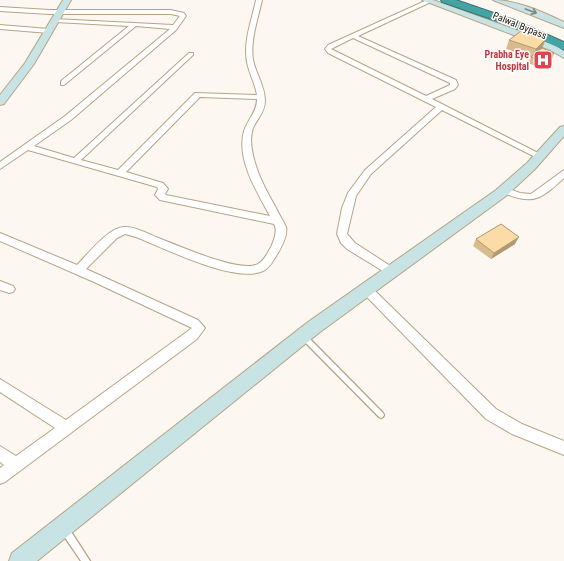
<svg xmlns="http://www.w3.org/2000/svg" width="564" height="561" viewBox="0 0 564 561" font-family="'Roboto Condensed',sans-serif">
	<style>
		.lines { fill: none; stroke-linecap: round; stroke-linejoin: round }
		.lane-casing { stroke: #b6a384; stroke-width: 2.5 }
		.street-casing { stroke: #b6a384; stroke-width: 2 }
		.secondary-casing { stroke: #b6a384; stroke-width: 2 }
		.highway-casing { stroke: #38726e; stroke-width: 2 }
		.lane { fill: #fff; fill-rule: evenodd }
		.street { fill: #fff; fill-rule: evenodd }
		.secondary { fill: #c8e3e3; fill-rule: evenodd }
		.highway { fill: #46a3a3; fill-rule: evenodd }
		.wall { fill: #d8bc8f }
		.shaded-wall { fill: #b09974 }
		.building { fill: #fbdba6; stroke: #b09974 }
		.oneway { stroke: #7c8782 }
		.labels { text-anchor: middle; stroke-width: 3; stroke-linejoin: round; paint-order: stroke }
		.far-street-label { font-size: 10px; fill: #1e170b; stroke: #fff }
		.far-health-label { font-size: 10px; font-weight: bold; fill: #be3a42; stroke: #fff; text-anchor: end }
	</style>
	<rect width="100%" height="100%" fill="#fcf8f1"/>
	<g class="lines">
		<defs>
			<path id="lane" d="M303,333L305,334L383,413L384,415L383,417L381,418L379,417L301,338L300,336L301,334Z
				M65,526L68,527L90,561H81L62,533L61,530L62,527Z"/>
			<path id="street" d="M256,0H262C258,19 250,40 253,60C256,74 265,86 265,101C265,112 257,119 253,128C250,137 251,147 253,155C257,174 267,192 276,208C279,214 283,221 286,227C288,235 282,246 278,253C274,259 270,268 263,271C235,284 164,248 136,237L125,234L117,238L86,269L198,320L205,328L197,339L5,482L0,484V468L4,465L0,462V446L16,456L55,428L0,392V379L66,420L192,328L94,282L0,241V233L77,265C87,255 109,227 124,227C134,226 147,233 156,237C175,244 240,274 258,264C264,261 268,252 271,247C274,240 278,231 274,224L160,200L155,195L158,189L157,187L28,150L0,169V162L65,116L170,29L136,26L64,85H61V81L129,26L56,22L54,21V19L173,25L180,16L171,14H49L0,11V7L49,10H171L184,13L186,16L176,30L71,120L34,146L74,158L189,53H193V55L81,160L118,170L195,93L257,95C255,83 249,73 247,62C243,41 252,20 256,0ZM200,97L257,99C257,112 248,119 244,131C236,159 257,192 270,216L166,195L165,194L168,189L163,183L126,172Z
				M427,0L433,1L358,36L456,80L458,85L455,89L432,99L544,156L540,159L537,158L442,110L371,174L356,196L347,234L355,243L395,269L396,272L395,275L391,276L347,249L341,243L337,234L342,208L348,193L365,170L436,107L328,53L325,49L328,45ZM353,38L450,83V85L426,96L331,49Z
				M0,25L49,29L52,31L49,33L0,29Z
				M564,170V178C539,201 533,205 501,192L499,190L504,187L520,193L531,194Z
				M0,281L13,286L15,289L13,292L9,293L0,290Z
				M367,286L371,287L496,409L522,424L564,441V455L512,434L486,419L363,293L361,290L363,287Z"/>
			<path id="secondary" d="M63,0H71L34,64L4,104L0,105V95L25,63Z
				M422,0H433L522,32L556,46L564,51V58L550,50L516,36Z
				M493,0C517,0 543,12 564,22V28Z
				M564,126V136L535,169L506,196L320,332L37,561H9L12,553L308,322L496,190L527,163L560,127Z"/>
			<path id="highway" d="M441,0H456L514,20L564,42V50L506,24L442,2Z"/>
		</defs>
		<use href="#lane" class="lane-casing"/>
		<use href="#street" class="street-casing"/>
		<use href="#secondary" class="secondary-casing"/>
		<use href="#highway" class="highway-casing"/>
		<use href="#lane" class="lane"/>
		<use href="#street" class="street"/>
		<use href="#secondary" class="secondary"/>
		<use href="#highway" class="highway"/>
	</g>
	<path class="wall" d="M509,40L542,48L552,59L541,68L528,63L531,57L506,49Z
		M476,239L515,244L491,259L473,246Z"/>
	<path class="shaded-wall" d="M546,39L542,48L532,58L536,49Z
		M554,53L552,59L541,68L544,62Z
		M519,237L515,244L491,259L494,253Z"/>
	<path class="building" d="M521,31L546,39L536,49L509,40Z
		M542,48L554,53L544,62L531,57Z
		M501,224L519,237L494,253L476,239Z"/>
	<defs><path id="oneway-shaft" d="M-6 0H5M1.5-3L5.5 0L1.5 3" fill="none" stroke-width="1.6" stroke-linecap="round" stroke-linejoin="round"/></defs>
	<use class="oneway" href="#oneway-shaft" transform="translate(531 11) rotate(20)"/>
	<defs>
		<symbol id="hospital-square" viewBox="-11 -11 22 22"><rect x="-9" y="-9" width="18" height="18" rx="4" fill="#e0444e" stroke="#fff"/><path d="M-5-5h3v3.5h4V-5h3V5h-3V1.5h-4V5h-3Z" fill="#fff"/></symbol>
	</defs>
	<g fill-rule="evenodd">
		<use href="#hospital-square" x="532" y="49" width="22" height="22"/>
	</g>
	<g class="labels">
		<g class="far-street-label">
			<text transform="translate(520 25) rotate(22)" y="4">Palwal Bypass</text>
		</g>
		<g class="far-health-label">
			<text x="529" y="58">Prabha Eye<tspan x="529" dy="12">Hospital</tspan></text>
		</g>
	</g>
</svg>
